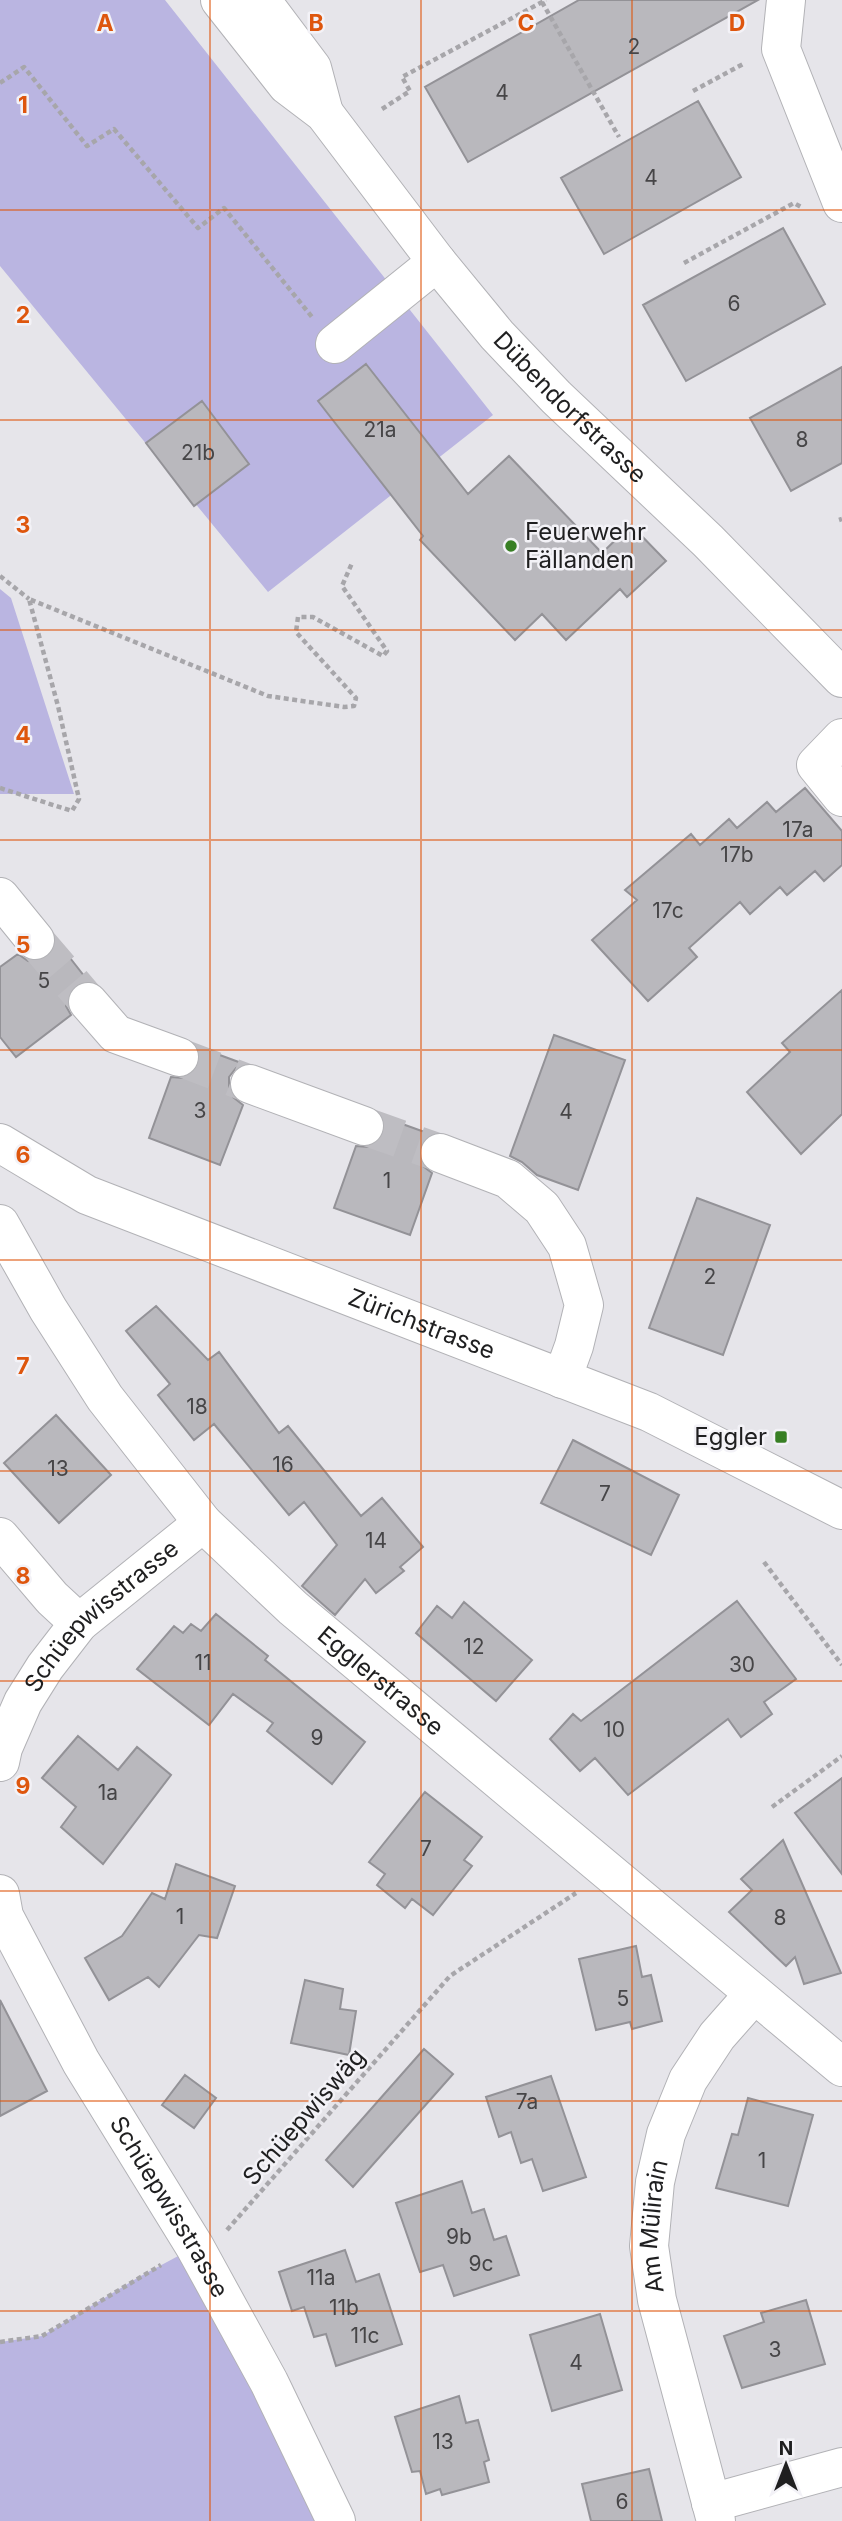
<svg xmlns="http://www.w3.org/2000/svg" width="842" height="2521" viewBox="0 0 842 2521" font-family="Inter,sans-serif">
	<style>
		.green { fill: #bab5e1 }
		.building { fill: #b9b8bd; stroke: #939297; stroke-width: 2 }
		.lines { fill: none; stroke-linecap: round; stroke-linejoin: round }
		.minor-tunnel { stroke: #bebdc2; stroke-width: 38; stroke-dasharray: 38 19; stroke-linecap: butt }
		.minor-casing { stroke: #b2b2b6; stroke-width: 40 }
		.major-casing { stroke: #b2b2b6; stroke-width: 40 }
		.path { stroke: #a7a6aa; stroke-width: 4.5; stroke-dasharray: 5 3.5; stroke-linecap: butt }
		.minor { stroke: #fff; stroke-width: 38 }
		.major { stroke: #fff; stroke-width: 38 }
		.grid { fill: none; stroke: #de560d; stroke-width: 2; stroke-opacity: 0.55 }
		.poi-dot { fill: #387f24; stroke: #f3f2f7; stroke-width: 2.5 }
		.labels { text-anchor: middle; stroke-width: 5; stroke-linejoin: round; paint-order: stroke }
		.number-label { font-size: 21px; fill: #464547 }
		.street-label { font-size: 24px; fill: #1f1f20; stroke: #f3f2f7 }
		.poi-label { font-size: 24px; fill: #1f1f20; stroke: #f3f2f7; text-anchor: start }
		.grid-label { font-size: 23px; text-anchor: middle; font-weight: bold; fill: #de560d; stroke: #f3f2f7; stroke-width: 5; stroke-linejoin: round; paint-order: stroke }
	</style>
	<rect width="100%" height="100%" fill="#e6e5ea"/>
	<path class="green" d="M0,0H165L493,415L268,592L0,266Z
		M0,589L11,598L74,794H0Z
		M195,2247L336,2521H0V2342L42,2336L139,2277Z"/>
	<path class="building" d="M579,0H758L468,162L425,87Z
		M698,101L741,177L604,254L561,178Z
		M783,228L825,304L686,381L643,305Z
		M366,364L468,494L509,456L602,553L631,525L666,561L627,597L620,589L566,640L542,614L515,640L420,540L423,536L318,401Z
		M842,367V463L791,491L750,418Z
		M202,401L249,464L194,506L146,443Z
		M805,788L842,831V865L824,881L815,871L787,895L780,887L750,914L740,902L689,948L697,957L648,1001L592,940L637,900L625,890L691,834L700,845L729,819L737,828L767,802L776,812Z
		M56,940L88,981L74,985L68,994L66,1006L71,1015L16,1057L0,1037V967L18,954L28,961L38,962L48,957L55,948Z
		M842,990V1114L801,1154L747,1092L790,1052L782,1043Z
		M554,1035L625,1060L578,1190L537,1175L522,1162L510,1156Z
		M198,1047L244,1064L236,1068L229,1077V1088L233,1097L243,1105L220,1165L149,1138L171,1077L183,1078L194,1073L199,1065L201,1054Z
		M383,1117L430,1134L420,1145L418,1156L423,1166L432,1173L410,1235L334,1208L356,1146L368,1147L378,1142L385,1133L386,1123Z
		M697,1198L770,1225L723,1355L649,1328Z
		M156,1306L208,1360L219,1352L279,1433L288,1426L361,1516L382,1498L423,1547L400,1567L404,1571L376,1593L365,1579L335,1615L302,1586L337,1545L304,1502L289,1515L214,1424L194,1440L158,1395L170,1384L126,1331Z
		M56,1415L111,1475L59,1523L4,1463Z
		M573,1440L679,1495L651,1555L541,1503Z
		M737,1601L796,1679L764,1702L772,1714L741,1737L728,1719L628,1795L595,1758L580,1771L550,1739L573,1714L581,1721Z
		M464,1602L532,1660L496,1701L416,1633L437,1606L452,1618Z
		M216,1614L268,1656L265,1660L365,1742L332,1784L267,1731L273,1723L233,1694L209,1725L137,1669L174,1626L183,1633L191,1624L201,1631Z
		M78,1736L118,1770L137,1747L171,1775L103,1864L61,1827L76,1807L42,1778Z
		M842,1778V1874L795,1813Z
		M425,1792L482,1837L464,1860L472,1866L433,1915L412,1899L405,1908L377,1885L385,1874L369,1862Z
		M783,1840L841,1973L804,1984L795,1957L786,1966L729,1912L752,1890L741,1879Z
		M176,1864L235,1886L217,1938L199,1935L159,1987L148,1977L109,2000L85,1958L122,1936L152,1893L165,1899Z
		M636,1946L642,1977L651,1975L662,2021L632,2029L630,2022L596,2030L579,1959Z
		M305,1980L343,1989L340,2009L356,2011L349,2055L291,2043Z
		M0,2000L47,2091L0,2116Z
		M424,2049L453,2074L353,2187L326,2160Z
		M185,2075L216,2098L194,2128L162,2105Z
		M551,2076L586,2177L543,2191L532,2159L521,2163L511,2132L499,2137L486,2097Z
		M748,2098L813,2115L788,2206L716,2188L732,2134L738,2135Z
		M462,2181L472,2213L484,2209L494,2240L506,2236L519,2275L454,2296L443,2265L420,2272L396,2203Z
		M345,2250L356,2282L379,2274L402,2344L336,2366L326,2334L314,2337L304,2307L292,2311L279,2272Z
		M806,2300L825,2364L742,2388L724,2336L764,2322L761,2313Z
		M600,2314L622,2390L552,2411L530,2335Z
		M459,2396L466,2423L478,2420L489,2460L484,2462L489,2482L442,2495L440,2489L426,2494L420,2471L412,2472L395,2417Z
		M649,2469L662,2521H591L582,2484Z"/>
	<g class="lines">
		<path class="minor-tunnel" d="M35,940L88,1002
			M179,1057L250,1084
			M364,1126L440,1153"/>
		<defs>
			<g id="minor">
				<path d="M786,0L781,49L842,203"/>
				<path d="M335,344L437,262"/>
				<path d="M842,738L816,765L842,797"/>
				<path d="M0,897L35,940"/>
				<path d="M88,1002L116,1034L179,1057"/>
				<path d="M250,1084L364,1126"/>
				<path d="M440,1153L508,1179L542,1208L567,1246L584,1305L574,1346L562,1379"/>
				<path id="s1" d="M0,1224L48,1309L105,1398L203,1523L293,1608L842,2067"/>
				<path d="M0,1537L52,1598L79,1623"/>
				<path id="s2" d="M0,1762L3,1748L23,1702L45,1667L79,1623L203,1523"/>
				<path id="s3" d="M0,1894L4,1916L81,2062L195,2247L269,2382L336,2521"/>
				<path d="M711,2503L842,2467"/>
				<path id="s4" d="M716,2521L657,2300L649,2246L655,2182L666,2134L688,2080L717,2036L754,1994"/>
			</g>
			<g id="major">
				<path id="s5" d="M220,0L287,85L324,113L437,262L497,335L556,397L708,541L842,678"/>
				<path d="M261,0L312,68L324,113"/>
				<path id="s6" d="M0,1143L87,1195L649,1412L842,1510"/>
			</g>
		</defs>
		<use href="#minor" class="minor-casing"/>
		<use href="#major" class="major-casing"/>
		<path class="path" d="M542,2L619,137
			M0,83L24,67L87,146L114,129L198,228L224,208L312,317
			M693,91L745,63
			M382,109L410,91L402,77L546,0
			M684,263L794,203L801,207
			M839,520L842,519
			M0,576L29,599
			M0,788L72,811L79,799L58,706L29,599L268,696L344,707L354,706L356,698L296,632L298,617H313L383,656L387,651L342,586L352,563
			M764,1562L842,1665
			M772,1807L842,1756
			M227,2230L450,1976L576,1893
			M0,2342L42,2336L161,2265"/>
		<use href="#minor" class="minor"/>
		<use href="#major" class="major"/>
	</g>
	<path class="grid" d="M210,0V2521M421,0V2521M632,0V2521M0,210H842M0,420H842M0,630H842M0,840H842M0,1050H842M0,1260H842M0,1471H842M0,1681H842M0,1891H842M0,2101H842M0,2311H842"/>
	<g class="poi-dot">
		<circle cx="511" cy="546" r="7"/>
		<rect x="774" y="1430" width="14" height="14" rx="3.5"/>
	</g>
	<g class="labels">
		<g class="number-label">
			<text x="634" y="54">2</text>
			<text x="502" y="100">4</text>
			<text x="651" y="185">4</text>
			<text x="734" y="311">6</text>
			<text x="380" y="437">21a</text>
			<text x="802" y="447">8</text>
			<text x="198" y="460">21b</text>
			<text x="798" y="837">17a</text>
			<text x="737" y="862">17b</text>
			<text x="668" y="918">17c</text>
			<text x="44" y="988">5</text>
			<text x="200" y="1118">3</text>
			<text x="566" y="1119">4</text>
			<text x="387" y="1188">1</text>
			<text x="710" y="1284">2</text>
			<text x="197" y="1414">18</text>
			<text x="283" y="1472">16</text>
			<text x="58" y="1476">13</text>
			<text x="605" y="1501">7</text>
			<text x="376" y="1548">14</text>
			<text x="474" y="1654">12</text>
			<text x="203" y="1670">11</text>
			<text x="742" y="1672">30</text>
			<text x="614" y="1737">10</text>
			<text x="317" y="1745">9</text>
			<text x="108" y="1800">1a</text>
			<text x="426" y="1856">7</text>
			<text x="180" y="1924">1</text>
			<text x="780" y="1925">8</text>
			<text x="623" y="2006">5</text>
			<text x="527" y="2109">7a</text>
			<text x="762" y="2168">1</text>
			<text x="459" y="2244">9b</text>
			<text x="481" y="2271">9c</text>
			<text x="321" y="2285">11a</text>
			<text x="344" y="2315">11b</text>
			<text x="365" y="2343">11c</text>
			<text x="775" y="2357">3</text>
			<text x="576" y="2370">4</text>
			<text x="443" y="2449">13</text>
			<text x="622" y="2509">6</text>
		</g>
		<g class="street-label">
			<text dy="8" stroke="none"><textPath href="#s5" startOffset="539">Dübendorfstrasse</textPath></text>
			<text dy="8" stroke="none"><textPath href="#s6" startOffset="460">Zürichstrasse</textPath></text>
			<text dy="8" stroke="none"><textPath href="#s2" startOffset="182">Schüepwisstrasse</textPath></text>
			<text dy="8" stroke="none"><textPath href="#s1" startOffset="600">Egglerstrasse</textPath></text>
			<text transform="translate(304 2117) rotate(-49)" y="8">Schüepwiswäg</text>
			<text dy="8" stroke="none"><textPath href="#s3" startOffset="357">Schüepwisstrasse</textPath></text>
			<text dy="8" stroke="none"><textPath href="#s4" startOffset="303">Am Mülirain</textPath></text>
		</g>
		<g class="poi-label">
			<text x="525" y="540">Feuerwehr<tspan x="525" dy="28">Fällanden</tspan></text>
			<text x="767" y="1445" text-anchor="end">Eggler</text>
		</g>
	</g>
	<g class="grid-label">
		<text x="105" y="31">A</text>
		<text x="316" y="31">B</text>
		<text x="526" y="31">C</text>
		<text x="737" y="31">D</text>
		<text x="23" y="113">1</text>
		<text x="23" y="323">2</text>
		<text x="23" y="533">3</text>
		<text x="23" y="743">4</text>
		<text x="23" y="953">5</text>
		<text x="23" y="1163">6</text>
		<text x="23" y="1374">7</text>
		<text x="23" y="1584">8</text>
		<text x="23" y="1794">9</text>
	</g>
	<g transform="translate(786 2465)" stroke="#f3f2f7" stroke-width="5" paint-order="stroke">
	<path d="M0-5L12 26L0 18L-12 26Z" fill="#1f1f20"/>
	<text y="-10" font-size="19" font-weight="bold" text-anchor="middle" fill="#1f1f20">N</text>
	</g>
</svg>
